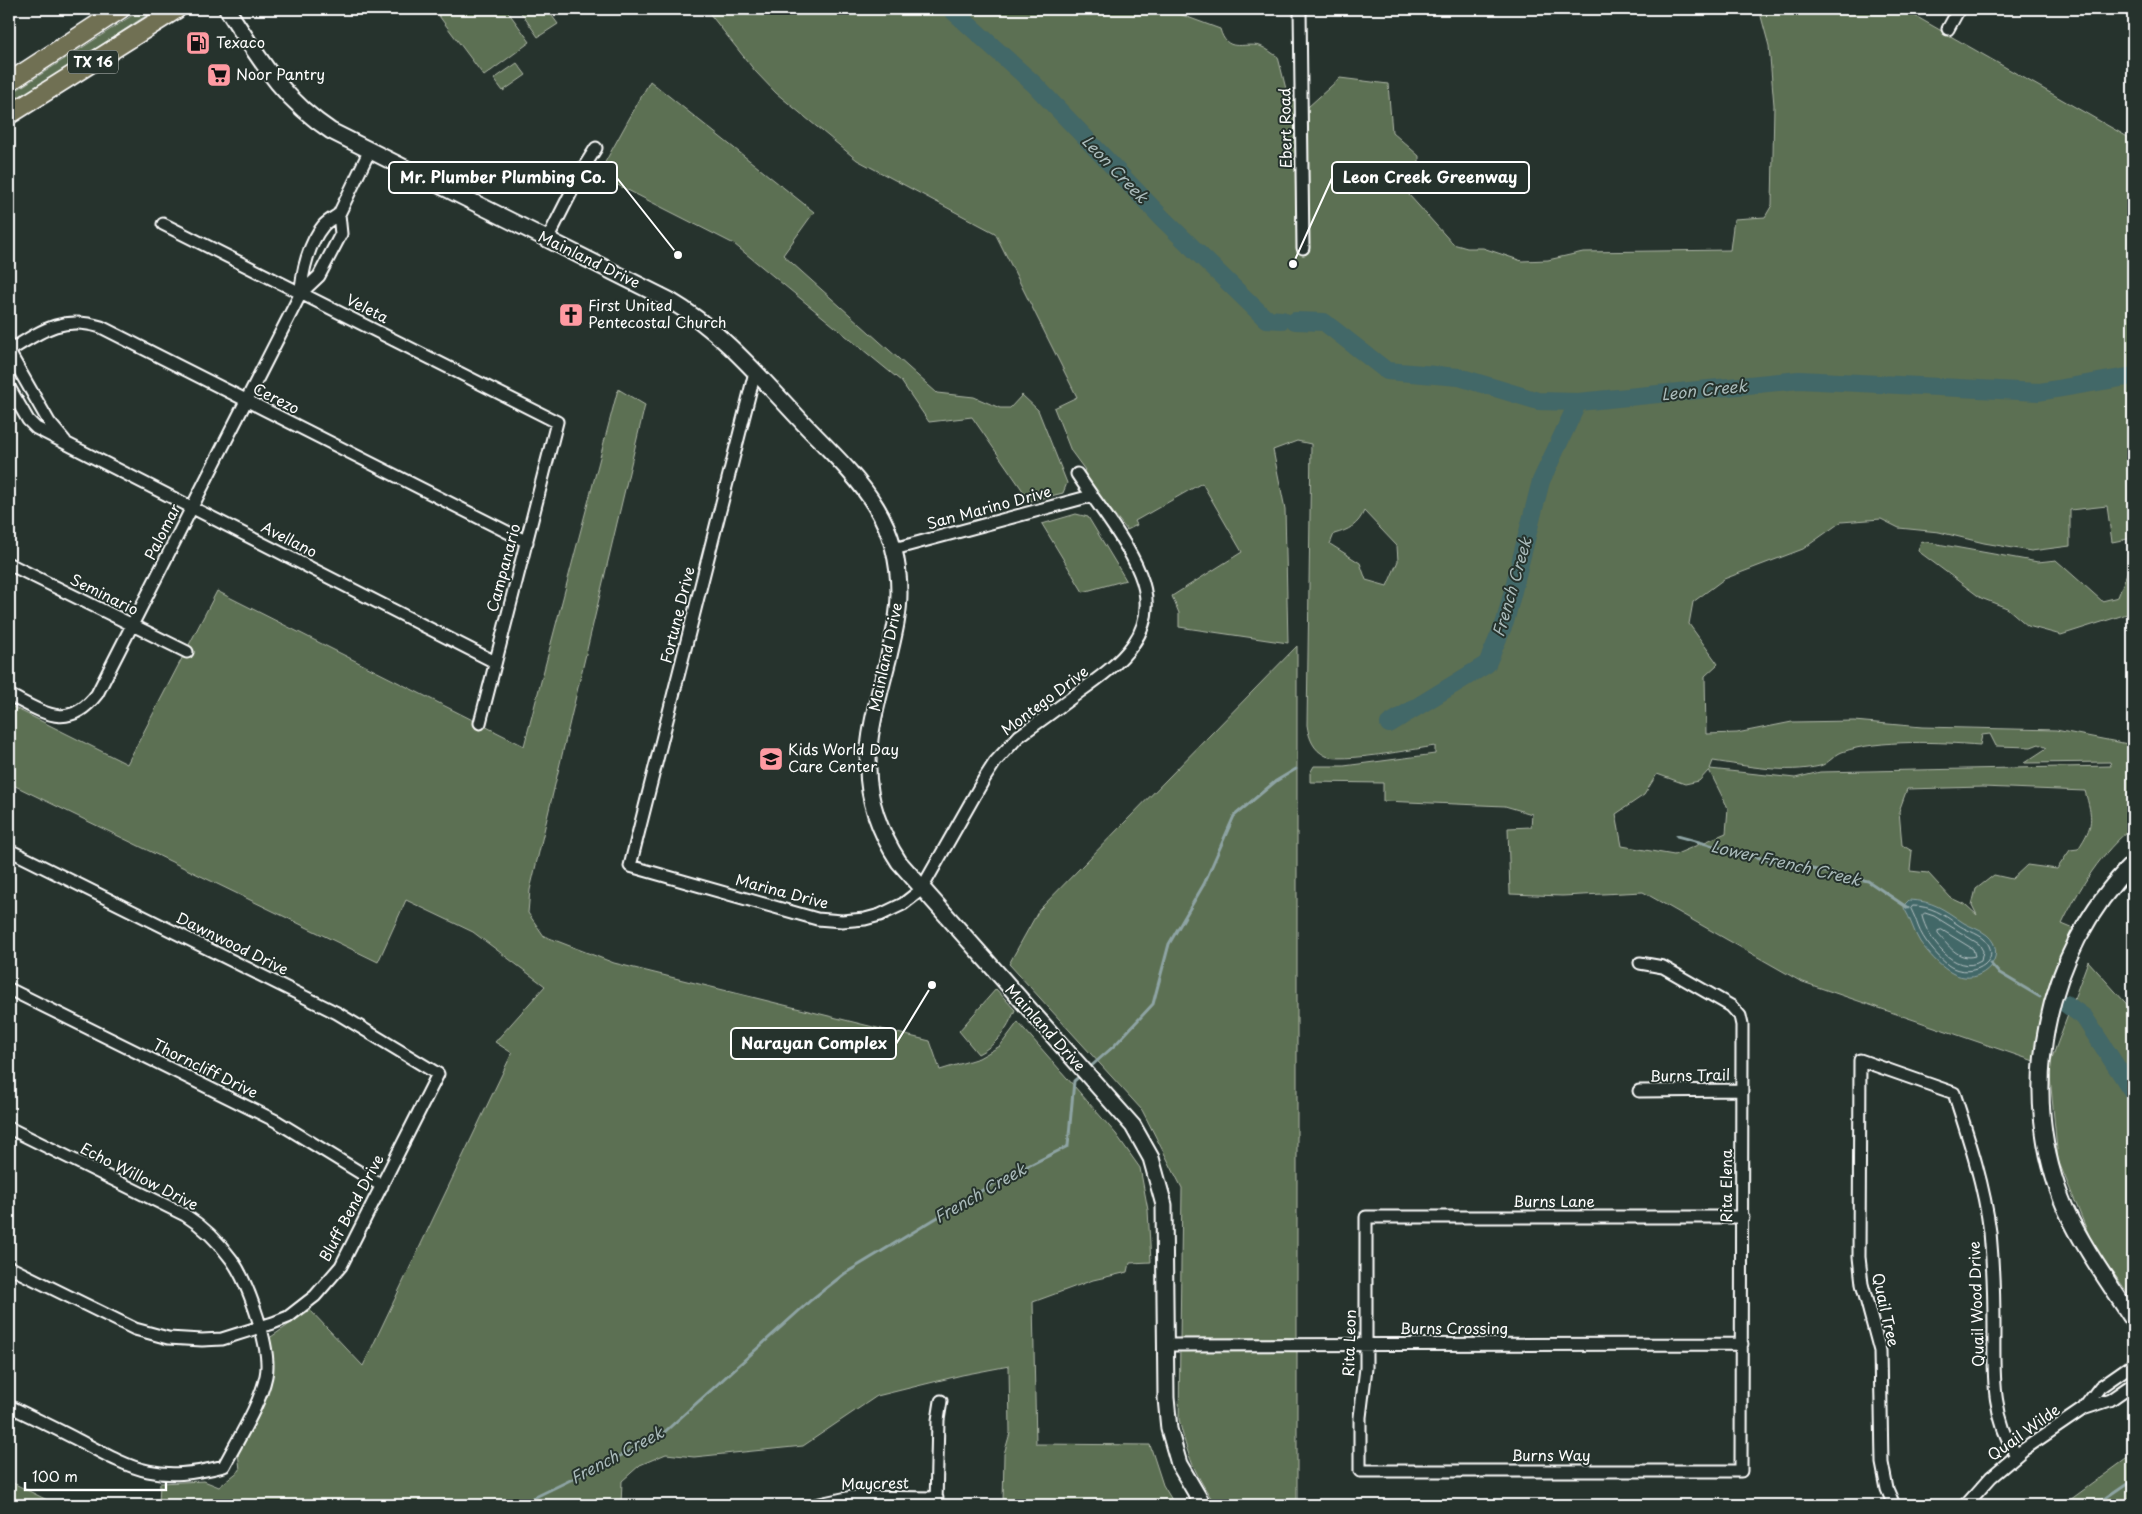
<svg xmlns="http://www.w3.org/2000/svg" width="2142" height="1514" viewBox="0 0 2142 1514" font-family="'Playpen Sans',sans-serif">
	<style>
		.green { fill: #5c6f52; stroke: #aeb7a8; fill-rule: evenodd }
		.water { fill: #436768; stroke: #8ea4a4 }
		.lines { fill: none; stroke-linecap: round; stroke-linejoin: round }
		.shore { stroke: #b4c2c3; stroke-width: 1 }
		.stream { stroke: #8ea4a4; stroke-width: 3 }
		.river { stroke: #436768; stroke-width: 18 }
		.street-casing { stroke: #fff; stroke-width: 15 }
		.secondary-casing { stroke: #fff; stroke-width: 19 }
		.primary-casing { stroke: #fff; stroke-width: 21 }
		.street { stroke: #26332d; stroke-width: 11 }
		.secondary { stroke: #26332d; stroke-width: 15 }
		.primary { stroke: #706f52; stroke-width: 18 }
		.labels { text-anchor: middle; stroke-width: 4; stroke-linejoin: round; paint-order: stroke }
		.shield { fill: #26332d; stroke: #bec2c0; stroke-width: 1 }
		.shield-label { font-size: 14px; font-weight: bold; fill: #fff }
		.poi-label { font-size: 15px; fill: #fff; stroke: #26332d; text-anchor: start }
		.street-label { font-size: 15px; fill: #fff; stroke: #26332d }
		.water-label { font-size: 16px; font-style: italic; fill: #abb; stroke: #26332d }
		.leader { fill: none; stroke: #fff; stroke-width: 2 }
		.callout-dot { fill: #fff; stroke: #26332d; stroke-width: 2 }
		.callout { fill: #26332d; stroke: #fff; stroke-width: 2 }
		.callout-label { font-size: 16px; text-anchor: middle; font-weight: bold; fill: #fff }
	</style>
	<rect width="100%" height="100%" fill="#26332d"/>
	<filter id="ink" filterUnits="userSpaceOnUse"><feTurbulence type="fractalNoise" baseFrequency=".02" numOctaves="2"/><feDisplacementMap in="SourceGraphic" scale="10" xChannelSelector="R" yChannelSelector="G"/><feConvolveMatrix kernelMatrix="1 2 1 2 8 2 1 2 1" color-interpolation-filters="sRGB"/></filter>
	<g filter="url(#ink)">
		<path class="green" d="M142,9H156L9,106V95Z
			M441,9H506L530,42L484,76L436,12Z
			M524,9H547L558,24L538,37L520,11Z
			M706,9H1169L1171,11L1220,29C1227,54 1242,42 1260,46C1266,48 1273,54 1278,57L1288,97L1308,107L1340,78L1388,84L1392,132L1419,156V172L1409,195L1453,244L1467,248H1483L1522,261L1548,260L1583,252L1730,250L1734,219L1765,217L1772,205L1774,105L1769,46L1759,9H1903L2133,140V538L2112,542L2107,506L2070,510V546L2031,551L1984,543L1939,532L1899,528L1881,519L1841,522L1803,549L1724,579L1693,602L1689,624L1718,664L1705,676L1706,734L1737,733L1792,722L1854,721L1922,727L2056,730L2133,745V827C2102,851 2079,888 2062,924L2074,929C2050,977 2041,1008 2034,1061L1800,981L1643,892L1562,896L1510,894L1508,828L1531,827L1532,814L1505,806L1383,801V783L1310,782V773L1314,766H1344L1435,754V746C1415,749 1341,763 1326,756C1313,750 1309,738 1307,725L1311,444L1297,441L1273,450L1285,509L1288,643L1179,627V613L1172,596L1242,552L1202,483L1135,521L1137,525L1127,530L1082,474L1085,470L1071,451L1054,408L1077,397L995,233L857,160L776,93L755,71ZM1364,511L1397,546L1398,561L1387,586L1366,580L1360,563L1330,544L1334,534C1349,530 1358,525 1364,511ZM1990,734L1996,746L2031,747L2039,744L2047,748L2024,763L2110,762L2111,766L1820,772L1795,778L1710,769L1713,761C1746,766 1786,774 1820,766C1828,764 1834,755 1842,752C1879,739 1941,742 1980,745L1982,735ZM1709,770L1728,808L1726,833L1674,855L1622,846L1616,814L1644,795L1657,774L1685,784L1699,781ZM1982,787L2085,791C2093,819 2094,825 2078,849L2070,850L2057,869L2027,865L2012,879L1994,875L1976,889L1972,905L1977,915L1966,905L1951,898L1928,873L1910,871L1912,851L1902,845L1899,811L1907,789Z
			M517,63L526,75L503,91L494,79Z
			M650,81L814,212L783,255L937,393L974,397L1000,408H1010L1022,395L1038,410L1067,483L1063,493L1030,501L972,417L929,422L901,381L734,244L598,175Z
			M618,389L645,405L530,890L528,913L544,936L614,963L930,1041L940,1070L979,1058L1000,1046L1018,1022L1116,1134L1140,1168L1148,1210L1151,1262L1130,1263L1128,1272L1093,1280L1033,1302L1036,1444L1150,1445L1163,1485L1175,1505H1003L1004,1454L1010,1433L1009,1366L962,1375L877,1396L803,1446L694,1457L666,1454L640,1465L622,1481L621,1505H159L160,1483L204,1481L219,1487L240,1470L238,1452L273,1375L268,1339L310,1310L363,1366L512,1053L495,1042L545,986L473,932L406,900L378,962L9,783V705L127,764L217,591L524,746Z
			M1076,514L1088,517L1126,580L1083,592L1042,524Z
			M1921,541L2038,562L2056,560L2102,601L2118,597L2129,568L2133,566V623L2127,614L2061,635L2028,626L2007,608L1981,598L1918,551Z
			M1297,646V1505H1216C1195,1475 1187,1455 1179,1419L1182,1188L1142,1110L1009,964L1039,910Z
			M2088,961L2133,1011V1300L2093,1245L2058,1160L2049,1066Z
			M996,989L1015,1010C1007,1029 997,1045 978,1054L959,1031Z
			M2133,1454V1505H2063Z
			M9,1481L57,1505H9Z"/>
		<path class="water" d="M1909,900C1934,901 1943,909 1964,923C1971,927 1981,930 1987,935C2008,953 1987,980 1964,977C1946,975 1930,955 1920,942C1913,931 1911,919 1904,908L1905,904Z"/>
		<g class="lines">
			<path class="shore" d="M1913,906C1931,906 1943,914 1957,924C1965,930 1977,933 1984,939C2006,961 1969,981 1948,965C1937,956 1923,940 1918,926C1916,920 1914,915 1911,909Z
				M1925,913L1934,916L1979,944L1983,951L1981,961C1955,977 1927,938 1922,916Z
				M1942,930L1973,949L1975,956C1958,961 1948,945 1938,934V931Z"/>
			<path class="stream" d="M1677,836L1747,855L1868,881L1908,908
				M1990,963L1998,972L2040,997
				M1088,1069L1114,1046L1153,1004L1169,944L1204,884L1234,816L1276,781L1296,769
				M519,1505L659,1437L811,1300L844,1274L996,1182L1068,1146L1074,1081L1081,1075
				M2095,1505L2133,1479"/>
			<path class="river" d="M951,9L1034,84L1163,219L1266,319L1282,320
				M1295,321L1324,322L1387,371L1459,377L1538,401L1578,402L1799,380L2039,392L2133,376
				M1389,724L1487,664L1505,622L1541,481L1578,402
				M2066,1004L2084,1017L2133,1092"/>
			<defs>
				<path id="street" d="M1300,9L1303,248
					M1948,29L1959,9
					M163,224L557,422L480,723
					M547,240L584,167L596,148
					M301,293C302,271 309,243 323,226C327,221 334,218 339,214
					M9,351C41,331 62,315 101,327L527,542
					M9,352L49,422L65,441
					M755,372L630,866L817,919L842,921L865,919L880,915L903,904L921,890L984,779L995,762L1019,736C1039,722 1058,708 1078,693C1119,664 1163,632 1140,574C1127,541 1097,504 1077,474
					M9,387L28,420L36,428L495,662
					M894,549L1091,496
					M9,564L187,652
					M9,695C43,712 68,732 97,694L301,293L319,276L341,234L339,214L369,152
					M9,850L337,1013L438,1074L341,1266L315,1296L288,1317L273,1323L222,1339L202,1340L168,1338L135,1329L9,1267
					M1640,963L1663,967L1731,1006L1740,1016L1742,1025L1741,1471H1360V1417L1366,1368V1217H1743
					M9,989L276,1121L382,1186
					M1639,1091L1742,1090
					M9,1128L185,1215C204,1227 219,1242 232,1260C248,1283 272,1349 266,1376C260,1405 238,1439 224,1466C157,1483 136,1471 78,1440C55,1428 32,1417 9,1406
					M1166,1345L1742,1344
					M2083,1409L2100,1387L2133,1364
					M936,1504L938,1420L941,1401
					M815,1505L852,1497L937,1498
					M1894,1505L1887,1489L1882,1463L1880,1351L1862,1284L1859,1257L1860,1060L1954,1093C1969,1139 1984,1184 1990,1232C1993,1264 1994,1295 1994,1327C1994,1372 1991,1415 2016,1455
					M1966,1505L1991,1477L2023,1450L2083,1409L2110,1400L2133,1384"/>
				<path id="secondary" d="M227,9C259,58 281,98 331,131L669,300C724,332 764,382 807,427C831,452 858,477 876,507C892,533 899,563 899,593C899,616 893,638 888,660C868,738 851,788 899,862L1133,1126L1151,1158L1164,1205L1166,1398L1169,1429L1179,1464L1203,1505
					M2133,863C2044,952 2015,1094 2066,1210C2084,1249 2110,1284 2133,1320"/>
				<path id="primary" d="M9,82L121,9
					M9,115L177,9"/>
			</defs>
			<use href="#street" class="street-casing"/>
			<use href="#secondary" class="secondary-casing"/>
			<use href="#primary" class="primary-casing"/>
			<use href="#street" class="street"/>
			<use href="#secondary" class="secondary"/>
			<use href="#primary" class="primary"/>
		</g>
	</g>
	<defs>
		<symbol id="fuel-square" viewBox="-11 -11 22 22"><rect x="-9" y="-9" width="18" height="18" rx="4" fill="#ff9aa2" stroke="#26332d"/><path d="M-5.5-6h7V0h2V4h1.3V-2.5L3-4.5l.8-.8L6-3V5H2.5V1h-1V6h-7ZM-4.2-4.7v3.2H.2V-4.7Z" fill="#111"/></symbol>
		<symbol id="supermarket-square" viewBox="-11 -11 22 22"><rect x="-9" y="-9" width="18" height="18" rx="4" fill="#ff9aa2" stroke="#26332d"/><path d="M-6-5.5h2.5l.6 2H6L4.5 2H-2.5L-4.4-4H-6ZM-1.5 3.2a1.3 1.3 0 1 0 .1 0ZM3 3.2a1.3 1.3 0 1 0 .1 0Z" fill="#111"/></symbol>
		<symbol id="church-square" viewBox="-11 -11 22 22"><rect x="-9" y="-9" width="18" height="18" rx="4" fill="#ff9aa2" stroke="#26332d"/><path d="M-1.2-6h2.4v3.5h3.3v2.4h-3.3V6h-2.4V-.1h-3.3v-2.4h3.3Z" fill="#111"/></symbol>
		<symbol id="school-square" viewBox="-11 -11 22 22"><rect x="-9" y="-9" width="18" height="18" rx="4" fill="#ff9aa2" stroke="#26332d"/><path d="M0-5L7-2L0 1L-7-2ZM-4 1L0 2.5L4 1V4Q0 6-4 4Z" fill="#111"/></symbol>
	</defs>
	<g fill-rule="evenodd">
		<use href="#fuel-square" x="184" y="29" width="28" height="28"/>
		<use href="#supermarket-square" x="205" y="61" width="28" height="28"/>
		<use href="#church-square" x="557" y="301" width="28" height="28"/>
		<use href="#school-square" x="757" y="745" width="28" height="28"/>
	</g>
	<g class="labels">
		<rect class="shield" x="68" y="50.5" width="50" height="23" rx="4"/>
		<g class="shield-label">
			<text x="93" y="67">TX 16</text>
		</g>
		<g class="poi-label">
			<text x="216" y="48">Texaco</text>
			<text x="236" y="80">Noor Pantry</text>
			<text x="588" y="311">First United<tspan x="588" dy="17">Pentecostal Church</tspan></text>
			<text x="788" y="755">Kids World Day<tspan x="788" dy="17">Care Center</tspan></text>
		</g>
		<g class="street-label">
			<text transform="translate(1286 128) rotate(-91)" y="5">Ebert Road</text>
			<text transform="translate(589 260) rotate(26)" y="5">Mainland Drive</text>
			<text transform="translate(367 309) rotate(27)" y="5">Veleta</text>
			<text transform="translate(276 399) rotate(27)" y="5">Cerezo</text>
			<text transform="translate(989 508) rotate(-15)" y="5">San Marino Drive</text>
			<text transform="translate(163 532) rotate(-63)" y="5">Palomar</text>
			<text transform="translate(289 540) rotate(27)" y="5">Avellano</text>
			<text transform="translate(504 568) rotate(-75)" y="5">Campanario</text>
			<text transform="translate(104 595) rotate(26)" y="5">Seminario</text>
			<text transform="translate(678 615) rotate(-76)" y="5">Fortune Drive</text>
			<text transform="translate(886 657) rotate(-78)" y="5">Mainland Drive</text>
			<text transform="translate(1045 701) rotate(-37)" y="5">Montego Drive</text>
			<text transform="translate(782 892) rotate(15)" y="5">Marina Drive</text>
			<text transform="translate(232 944) rotate(26)" y="5">Dawnwood Drive</text>
			<text transform="translate(1045 1028) rotate(48)" y="5">Mainland Drive</text>
			<text transform="translate(205 1069) rotate(26)" y="5">Thorncliff Drive</text>
			<text transform="translate(1690 1076) rotate(-1)" y="5">Burns Trail</text>
			<text transform="translate(139 1177) rotate(27)" y="5">Echo Willow Drive</text>
			<text transform="translate(1727 1186) rotate(-90)" y="5">Rita Elena</text>
			<text x="1554" y="1207">Burns Lane</text>
			<text transform="translate(352 1208) rotate(-62)" y="5">Bluff Bend Drive</text>
			<text transform="translate(1977 1304) rotate(-92)" y="5">Quail Wood Drive</text>
			<text transform="translate(1885 1310) rotate(77)" y="5">Quail Tree</text>
			<text x="1454" y="1334">Burns Crossing</text>
			<text transform="translate(1350 1343) rotate(-88)" y="5">Rita Leon</text>
			<text transform="translate(2024 1433) rotate(-36)" y="5">Quail Wilde</text>
			<text x="1551" y="1461">Burns Way</text>
			<text transform="translate(875 1484) rotate(-1)" y="5">Maycrest</text>
		</g>
		<g class="water-label">
			<text transform="translate(1115 169) rotate(46)" y="6">Leon Creek</text>
			<text transform="translate(1704 390) rotate(-6)" y="6">Leon Creek</text>
			<text transform="translate(1512 587) rotate(-74)" y="6">French Creek</text>
			<text transform="translate(1786 863) rotate(13)" y="6">Lower French Creek</text>
			<text transform="translate(980 1193) rotate(-30)" y="6">French Creek</text>
			<text transform="translate(617 1455) rotate(-28)" y="6">French Creek</text>
		</g>
	</g>
	<path class="leader" d="M678 255L617 178M1293 264L1332 178M932 985L896 1044"/>
	<g class="callout-dot">
		<circle cx="678" cy="255" r="5"/>
		<circle cx="1293" cy="264" r="5"/>
		<circle cx="932" cy="985" r="5"/>
	</g>
	<g class="callout">
		<rect x="389" y="162" width="228" height="31" rx="5"/>
		<rect x="1332" y="162" width="197" height="31" rx="5"/>
		<rect x="731" y="1028" width="165" height="31" rx="5"/>
	</g>
	<g class="callout-label">
		<text x="503" y="183">Mr. Plumber Plumbing Co.</text>
		<text x="1430" y="183">Leon Creek Greenway</text>
		<text x="814" y="1049">Narayan Complex</text>
	</g>
	<rect width="2142" height="1514" fill="none" stroke="#26332d" stroke-width="30"/>
	<rect x="15" y="15" width="2112" height="1484" fill="none" stroke="#fff" stroke-width="2" filter="url(#ink)"/>
	<path d="M25 1482v8h141v-8" fill="none" stroke="#ffffff" stroke-width="2.5"/>
	<text x="32" y="1482" font-size="15" fill="#ffffff" stroke="#26332d" stroke-width="4" paint-order="stroke">100 m</text>
</svg>
